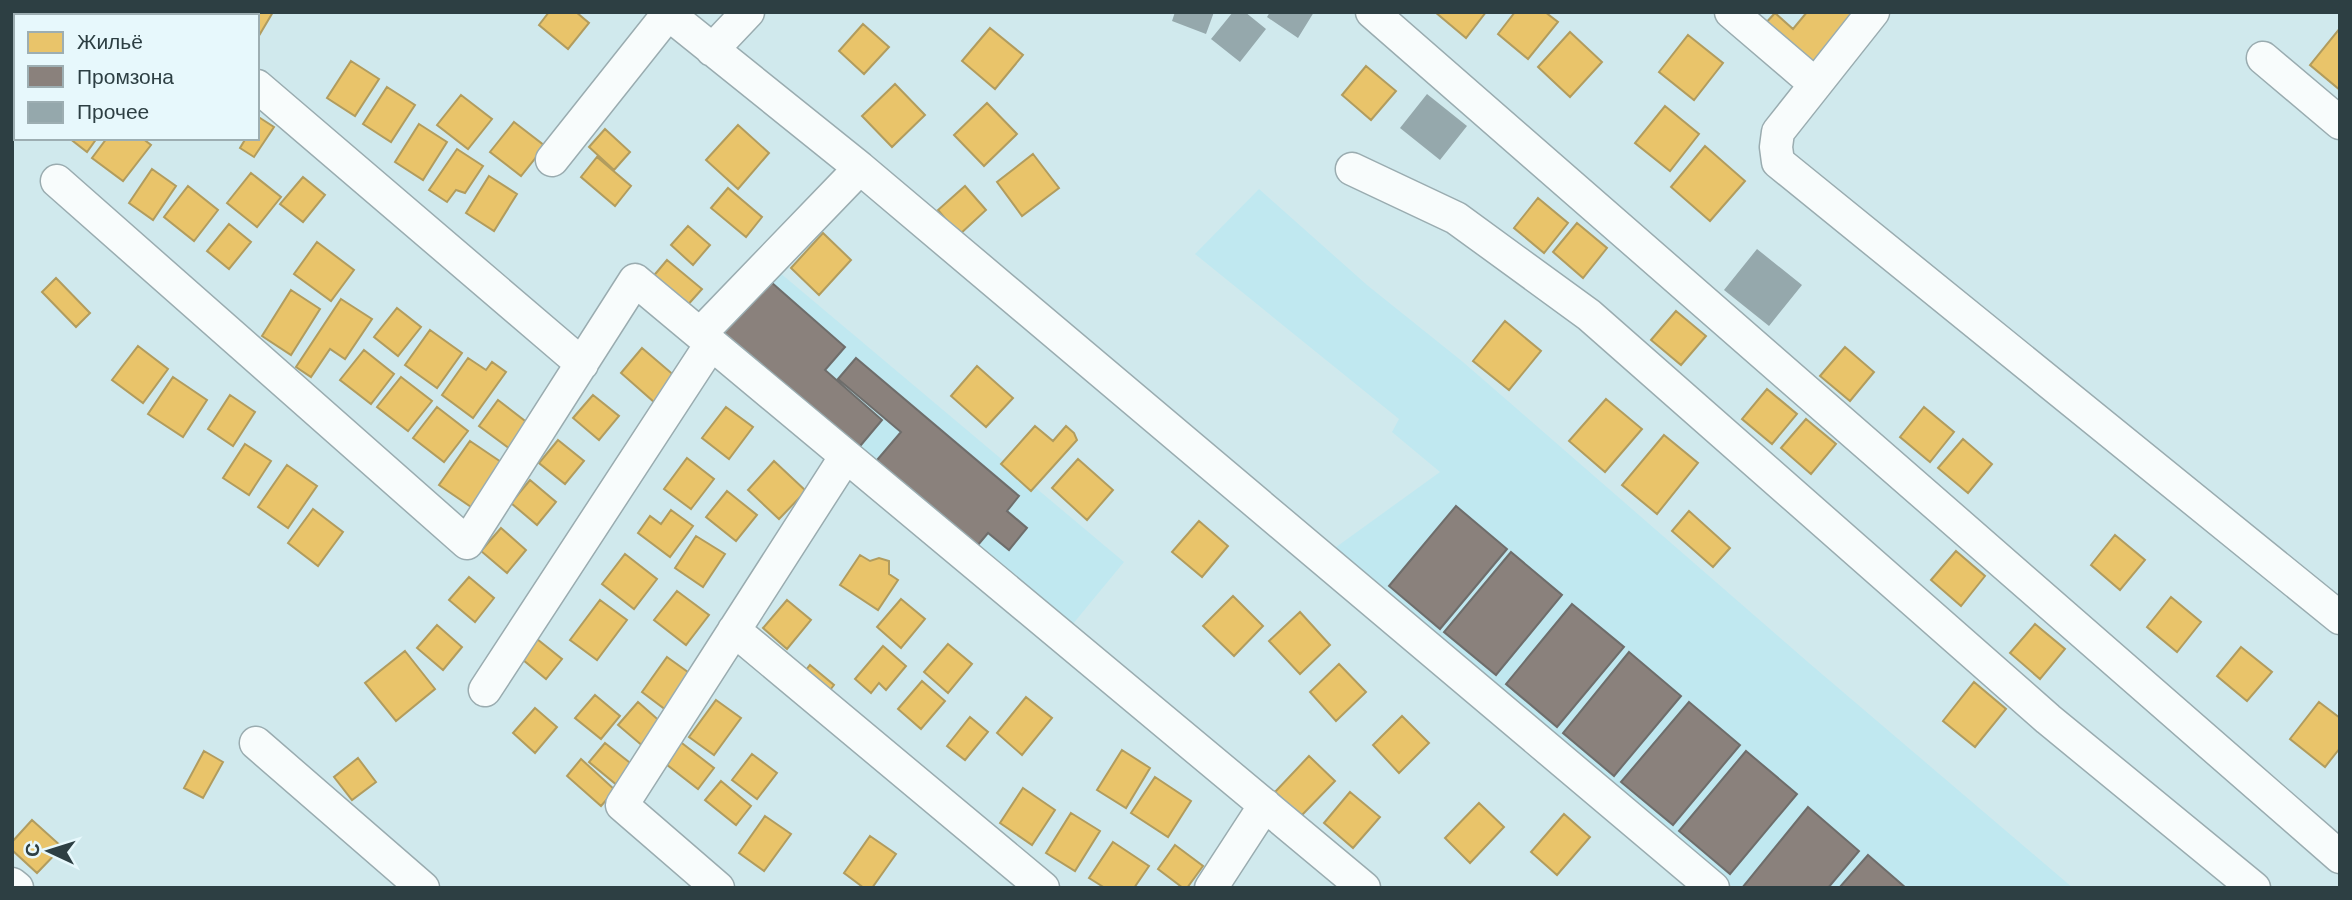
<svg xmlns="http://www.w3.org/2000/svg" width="2352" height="900" viewBox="0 0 2352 900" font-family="'DM Sans',sans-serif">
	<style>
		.built { fill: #c0e8f0 }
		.homes { fill: #e9c46a; stroke: #b19c5e; stroke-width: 2 }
		.industry { fill: #8a817c; stroke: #6e6d6b; stroke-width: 2 }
		.building { fill: #95a8ac }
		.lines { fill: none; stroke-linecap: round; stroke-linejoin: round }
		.minor-casing { stroke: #9aacb0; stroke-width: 35 }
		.minor { stroke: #f8fcfc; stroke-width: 32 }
	</style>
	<rect width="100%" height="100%" fill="#d0e9ed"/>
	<path class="built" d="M1259,189L1367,285L1463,362L1809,663L2073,888H1734L1332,550L1440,472L1392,432L1399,419L1195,254Z
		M779,272L1124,562L1072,625L719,334Z"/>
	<path class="homes" d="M235,12H273L257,39V16H233Z
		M549,12H576L589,23L568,49L539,25Z
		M1435,12H1486L1466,38Z
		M1515,12H1545L1558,22L1528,59L1498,34Z
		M1807,12H1852L1854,14L1810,66L1763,26L1775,13L1793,29Z
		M863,24L889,47L864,74L839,51Z
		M990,28L1023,55L995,89L962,61Z
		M2340,28V90L2310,65Z
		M1570,32L1602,62L1570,97L1538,67Z
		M1688,35L1723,63L1694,100L1659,72Z
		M351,61L379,79L355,116L327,98Z
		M1366,66L1396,91L1371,120L1342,95Z
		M895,84L925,115L892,147L862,116Z
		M387,87L415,105L391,142L363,124Z
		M461,95L492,119L468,149L437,125Z
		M987,103L1017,134L984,166L954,135Z
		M1665,106L1699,134L1670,171L1635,143Z
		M257,116L274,127L254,157L240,148L246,138H257Z
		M514,122L545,146L521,176L490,152Z
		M419,124L447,142L423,180L395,162Z
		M738,125L769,153L738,189L706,160Z
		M605,129L630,152L614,170L589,147Z
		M69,138H97L87,152Z
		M107,138H142L151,145L123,181L92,158Z
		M1705,146L1745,181L1710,221L1671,187Z
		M457,149L483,166L465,193L456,190L447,202L429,190Z
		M1033,154L1059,188L1022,216L997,182Z
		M597,157L631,186L615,206L581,177Z
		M152,169L176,186L153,220L129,203Z
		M251,173L281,197L257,227L227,203Z
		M489,176L517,194L494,231L466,213Z
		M303,177L325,195L303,222L280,204Z
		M188,186L218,210L194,241L164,217Z
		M965,186L986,210L959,235L938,210Z
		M728,188L762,217L746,237L711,208Z
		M1538,198L1568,223L1544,253L1514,228Z
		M1577,223L1607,248L1583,278L1553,252Z
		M229,224L251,242L229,269L207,251Z
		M688,226L710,245L693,265L671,245Z
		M823,233L851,260L819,295L791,268Z
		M317,242L354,270L331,301L294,274Z
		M667,260L702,289L685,308L651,279Z
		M56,278L90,313L76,327L42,292Z
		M291,290L320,309L291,355L262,336Z
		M341,299L372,319L345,359L330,349L311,377L296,367Z
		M397,308L421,327L398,356L374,337Z
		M1676,311L1706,336L1681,365L1651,340Z
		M1505,321L1541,351L1509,390L1473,361Z
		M430,330L462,353L437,388L405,365Z
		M138,346L168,369L143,403L112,380Z
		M1845,347L1874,372L1850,401L1820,376Z
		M642,348L676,377L654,402L621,373Z
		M364,350L394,374L371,404L340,380Z
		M468,358L486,370L492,362L506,372L473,418L442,395Z
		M977,366L1013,398L986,427L951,396Z
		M173,377L207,400L183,437L148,414Z
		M401,377L432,401L408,431L377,407Z
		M1767,389L1797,414L1772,444L1742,419Z
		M230,395L255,412L233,446L208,429Z
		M593,395L619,416L599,440L573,418Z
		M1606,399L1642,429L1605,472L1569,441Z
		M498,400L529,424L510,449L479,426Z
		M437,407L468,431L444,462L413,438Z
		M726,407L753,427L729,459L702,438Z
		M1924,407L1954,432L1930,462L1900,437Z
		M1806,419L1836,444L1811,474L1781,448Z
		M1035,426L1053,441L1066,426L1074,433L1077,440L1031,491L1001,464Z
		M1664,435L1698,463L1657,514L1622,485Z
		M1963,439L1992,464L1968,493L1938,468Z
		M558,440L584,461L565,484L539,463Z
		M470,441L504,464L474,509L439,485Z
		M245,444L271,461L249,495L223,478Z
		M687,458L714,479L691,509L664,489Z
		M1078,459L1113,490L1087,520L1052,488Z
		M774,461L806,491L779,519L748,490Z
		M287,465L317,486L288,528L258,507Z
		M530,480L556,502L537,525L511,503Z
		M727,491L757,515L736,541L706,517Z
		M313,509L343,532L318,566L288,543Z
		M671,510L693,526L670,557L638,533L650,516L661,524Z
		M1689,511L1730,548L1713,567L1672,531Z
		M1199,521L1228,546L1202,577L1172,552Z
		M501,528L526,550L507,573L481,551Z
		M2115,535L2145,560L2120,590L2091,565Z
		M696,536L725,554L703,587L675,568Z
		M1956,551L1985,576L1961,606L1931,580Z
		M625,554L657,579L634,609L602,584Z
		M860,555L870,561L879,558L889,561V574L898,580L878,610L840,585Z
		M469,577L494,598L475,622L449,600Z
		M677,591L709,615L686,645L654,620Z
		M1233,596L1263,626L1234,656L1203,626Z
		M2171,597L2201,622L2177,652L2147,627Z
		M901,599L925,619L901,648L877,627Z
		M600,600L627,620L597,660L570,640Z
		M787,600L811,620L787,649L763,628Z
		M1300,612L1330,645L1300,674L1269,641Z
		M2035,624L2065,649L2040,679L2010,653Z
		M437,625L462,647L443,670L417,648Z
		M537,639L562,659L546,679L522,659Z
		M948,644L972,664L948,693L924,672Z
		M883,646L906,666L886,690L879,683L871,693L855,679Z
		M2241,647L2272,672L2247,701L2217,676Z
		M405,651L435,689L396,721L365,683Z
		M667,657L692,675L666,710L642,692Z
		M1339,664L1366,692L1336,721L1310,692Z
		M810,665L834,685L819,704L795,684Z
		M922,681L945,701L921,729L898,709Z
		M1974,682L2006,709L1975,747L1943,721Z
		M595,695L620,716L601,739L575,718Z
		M1026,697L1052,718L1022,755L997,733Z
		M716,700L741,718L714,755L689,737Z
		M638,702L663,724L644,747L618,725Z
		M2319,702L2340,718V748L2325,767L2290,739Z
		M535,708L557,727L535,753L513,733Z
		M1402,716L1429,743L1399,773L1373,745Z
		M970,717L988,732L965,760L947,746Z
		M678,740L714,768L698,789L662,761Z
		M605,743L634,766L618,786L589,762Z
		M1122,750L1150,768L1126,808L1097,790Z
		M204,751L223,762L203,798L184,788Z
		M752,754L777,773L757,799L732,780Z
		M1309,756L1335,781L1301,816L1275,792Z
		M358,758L376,782L352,800L334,777Z
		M581,759L615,790L601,806L567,776Z
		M1155,777L1191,801L1168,837L1131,813Z
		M721,781L751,806L736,825L705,800Z
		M1023,788L1055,810L1032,845L1000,823Z
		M1350,792L1380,817L1353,848L1324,823Z
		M1479,803L1504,827L1470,863L1445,838Z
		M1071,813L1100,831L1075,871L1046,853Z
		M1564,814L1590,837L1557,875L1531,852Z
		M765,816L791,834L764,871L739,853Z
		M32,820L62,847L37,873L12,850V842Z
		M870,836L896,854L872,888H864L844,873Z
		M1113,842L1149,866L1134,888H1105L1089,878Z
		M1175,845L1203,866L1187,888H1183L1158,869Z"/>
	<path class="industry" d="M763,275L845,347L825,370L882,420L850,458L709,335Z
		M856,358L1019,496L1007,511L1027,528L1009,550L988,533L967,558L866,473L901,432L838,379Z
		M1456,506L1507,549L1440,629L1389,586Z
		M1511,552L1562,595L1496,675L1444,632Z
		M1572,604L1624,647L1557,727L1506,684Z
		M1629,652L1681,696L1614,776L1563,733Z
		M1689,702L1740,745L1673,825L1621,782Z
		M1746,751L1797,794L1730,874L1679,831Z
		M1808,807L1859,851L1828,888H1742Z
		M1868,855L1906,888H1839Z"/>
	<path class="building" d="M1175,12H1214L1206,34L1172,21Z
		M1233,12H1245L1266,29L1240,62L1211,39Z
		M1270,12H1314L1298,38L1267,17Z
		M1427,94L1467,126L1440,160L1400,128Z
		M1757,249L1802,285L1769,326L1724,290Z"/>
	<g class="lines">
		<defs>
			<path id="minor" d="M666,12L860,168L1713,888
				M1372,12L2340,857
				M1731,12L1815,84
				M1873,12L1778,132L1776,147L1778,162L2340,618
				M193,16L195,12
				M712,50L748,12
				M2263,58L2340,123
				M257,86L582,364
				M552,160L668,14
				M1352,169L1456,218L1589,315L2048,719L2254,888
				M57,181L467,543L635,280L1364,888
				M700,334L860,168
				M734,630L1043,888
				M485,690L711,344
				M256,743L423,888
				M12,884L17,888
				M718,888L622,805L846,456
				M1211,888L1265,805"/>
		</defs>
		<use href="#minor" class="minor-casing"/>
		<use href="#minor" class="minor"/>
	</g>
	<rect width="2352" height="900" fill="none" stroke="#2d3f43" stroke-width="28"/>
	<rect x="14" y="14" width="245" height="126" fill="#e7f8fc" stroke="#9daeb2" stroke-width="2"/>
	<rect x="28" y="32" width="35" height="21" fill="#e9c46a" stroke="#9daeb2" stroke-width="2"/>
	<text x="77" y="49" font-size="21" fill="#2d3f43">Жильё</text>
	<rect x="28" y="66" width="35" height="21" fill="#8a817c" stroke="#9daeb2" stroke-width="2"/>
	<text x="77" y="84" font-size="21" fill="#2d3f43">Промзона</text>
	<rect x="28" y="102" width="35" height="21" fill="#95a8ac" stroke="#9daeb2" stroke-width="2"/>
	<text x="77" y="119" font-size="21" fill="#2d3f43">Прочее</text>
	<g transform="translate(49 851) rotate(274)" stroke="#e7f8fc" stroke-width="5" paint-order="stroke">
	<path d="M0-5L12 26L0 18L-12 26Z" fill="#2d3f43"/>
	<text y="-10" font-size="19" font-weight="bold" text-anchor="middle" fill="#2d3f43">С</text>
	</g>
</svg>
